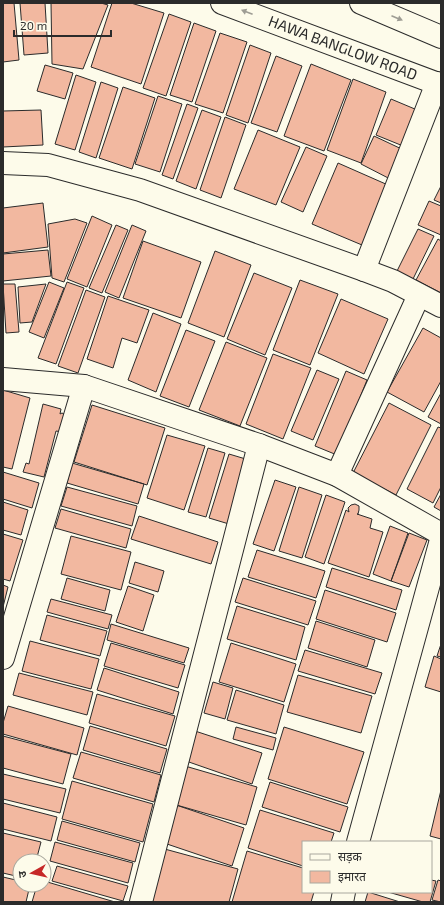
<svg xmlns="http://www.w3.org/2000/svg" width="444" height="905" viewBox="0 0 444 905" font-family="'Exo 2','Noto Sans Devanagari',sans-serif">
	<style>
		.building { fill: #f2b8a0; stroke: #2b2b2b }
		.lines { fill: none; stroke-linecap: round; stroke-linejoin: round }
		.minor-casing { stroke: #2b2b2b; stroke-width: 24 }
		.minor { stroke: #fdfbea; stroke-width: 22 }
		.oneway { fill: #9e9d94 }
		.labels { text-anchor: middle; stroke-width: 3; stroke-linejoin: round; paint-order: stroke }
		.street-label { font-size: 15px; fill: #2b2b2b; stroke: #fdfbea }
	</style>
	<rect width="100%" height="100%" fill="#fdfbea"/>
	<path class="building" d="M3,3H14L19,60L3,62Z
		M20,3H45L48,53L24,55Z
		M51,3H101L108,5L83,69L52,64Z
		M112,3H131L164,13L141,84L91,67Z
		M169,14L191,22L166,96L143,88Z
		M194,23L216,31L192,102L170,95Z
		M220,33L247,42L223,113L195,104Z
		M250,45L271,53L248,123L226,115Z
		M276,56L302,66L277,132L251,123Z
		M311,64L351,80L324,151L284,136Z
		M45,65L73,73L65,99L37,91Z
		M76,75L96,82L75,150L55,144Z
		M353,79L386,92L361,163L327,150Z
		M101,82L118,88L96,158L79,152Z
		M123,87L155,98L132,169L99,158Z
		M158,96L182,104L160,172L135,164Z
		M391,99L422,112L408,148L376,135Z
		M187,104L198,108L173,179L162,175Z
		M41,110L43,145L3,147V111Z
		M202,110L221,117L196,189L176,181Z
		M225,117L246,125L221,198L200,190Z
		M258,130L300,147L276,205L234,189Z
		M374,136L408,152L394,181L361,164Z
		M306,147L327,156L303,212L281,202Z
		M338,163L388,185L362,245L312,224Z
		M441,186V203L434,200Z
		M429,201L441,206V235L418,225Z
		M43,203L48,247L3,253V208Z
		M92,216L112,225L87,287L67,279Z
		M75,219L87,223L64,282L52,278L48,224Z
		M116,225L128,230L102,293L89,288Z
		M132,225L146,231L119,298L105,292Z
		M418,229L434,236L413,279L397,271Z
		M438,239L441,241V293L416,280Z
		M143,241L201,262L181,318L123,298Z
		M48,250L51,276L3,281V254Z
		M215,251L251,265L224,337L188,323Z
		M254,273L292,288L265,355L227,339Z
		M300,280L338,294L310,365L273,350Z
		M49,282L64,288L44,338L29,332Z
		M67,282L84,288L56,364L38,358Z
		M3,284H15L19,332L6,333Z
		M46,284L32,322L20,323L18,287Z
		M86,290L105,297L78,373L58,366Z
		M108,296L149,310L137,343L122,338L113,368L87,359Z
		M341,299L388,319L364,374L318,353Z
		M153,313L181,324L156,392L128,380Z
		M423,328L441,338V381L424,412L387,392Z
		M186,330L215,341L189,407L160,396Z
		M226,342L267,358L240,426L199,410Z
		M273,354L311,368L283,439L246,424Z
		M317,370L339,379L313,440L291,431Z
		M346,371L367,380L337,455L315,446Z
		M3,390L30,398L12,469L3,467Z
		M441,393V424L428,417Z
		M389,403L431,425L396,495L353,473Z
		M43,404L61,409L60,414L62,413L66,415L62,432L56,431L44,477L23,472L26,463L29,464Z
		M92,405L165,428L147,485L74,462Z
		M438,427L441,428V487L433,503L407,489Z
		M167,435L205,446L184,510L147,498Z
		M208,448L225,453L206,517L188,512Z
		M229,454L249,460L229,524L209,518Z
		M72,463L144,484L138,504L67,483Z
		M3,472L39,483L32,508L3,499Z
		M275,480L296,487L274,551L253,544Z
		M67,487L137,506L132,526L61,506Z
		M299,487L322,495L302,558L279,551Z
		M441,494V511L434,507Z
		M326,495L345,502L324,564L305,557Z
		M3,502L28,510L21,535L3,530Z
		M355,504L359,506V510L358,514H357L372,519L370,528L383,532L369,577L328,563L346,510L349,512L348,508L351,505Z
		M61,509L131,529L126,548L55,528Z
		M139,516L218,542L211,564L131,539Z
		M390,526L408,533L391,581L373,574Z
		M409,533L427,540L409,587L391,581Z
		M3,534L23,540L10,581L3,579Z
		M71,536L131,552L121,590L61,574Z
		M257,550L325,571L316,598L248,577Z
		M135,562L164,571L158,592L129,583Z
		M332,568L402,590L396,610L326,587Z
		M67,578L110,590L105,611L61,599Z
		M243,578L316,601L308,625L235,602Z
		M3,585L8,587L3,607Z
		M128,586L154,595L143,631L116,622Z
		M325,590L396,613L387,642L316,619Z
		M51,599L112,615L108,629L47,612Z
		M237,606L305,627L296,660L227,639Z
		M47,615L107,631L100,656L40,640Z
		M316,621L375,640L367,667L308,648Z
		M111,624L189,648L184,663L107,640Z
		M30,641L99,659L91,689L22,671Z
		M111,643L185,665L178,688L104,666Z
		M231,643L296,664L284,702L219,682Z
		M441,644V657L437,656Z
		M305,650L382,673L375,694L298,671Z
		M434,656L441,659V692L425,687Z
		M104,668L179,692L173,714L97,690Z
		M19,673L93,692L87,715L13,695Z
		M298,675L372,696L361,733L287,712Z
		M213,682L233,688L225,719L204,713Z
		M236,690L284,705L276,734L227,720Z
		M97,694L175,716L166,746L89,723Z
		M8,706L84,728L77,755L3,734V723Z
		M90,726L167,749L160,773L83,750Z
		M236,727L276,738L273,750L233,739Z
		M284,727L364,752L347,804L268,779Z
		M195,731L262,753L252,784L186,761Z
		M3,736L71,754L63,784L3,768Z
		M81,752L161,775L154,802L73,778Z
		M185,766L257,787L246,825L173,804Z
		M3,774L66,789L60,813L3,799Z
		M72,781L153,804L143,842L62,819Z
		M270,782L348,807L340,832L262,807Z
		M441,790V839L430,836Z
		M3,803L57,817L51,841L3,829Z
		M176,805L244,828L232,866L164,843Z
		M260,810L334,833L331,842H303V866L248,848Z
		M62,821L140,843L135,862L57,840Z
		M3,833L41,842L36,861H20V877L3,873Z
		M55,842L133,863L128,883L50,861Z
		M161,848L238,869L229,902H156L147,900Z
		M247,851L303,868V892H314L311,902H232Z
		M57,866L128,886L123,901L52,881Z
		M3,877L20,881V885H30L26,902H3Z
		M431,880L436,881L430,902H423L388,892H431Z
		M438,880L441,881V902L432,900Z
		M44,881L115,902H32L37,885H44Z
		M368,892L400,902H365Z"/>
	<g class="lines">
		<defs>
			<g id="minor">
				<path id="s1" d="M222,3L441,85"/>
				<path d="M361,3L441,37"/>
				<path d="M3,163L48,165L140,190L364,270L393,281L441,306"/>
				<path d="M364,270L437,83"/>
				<path d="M3,379L84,386L259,445L337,475L441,534"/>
				<path d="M337,475L419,295"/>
				<path d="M3,658L84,386"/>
				<path d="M358,842L441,540"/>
				<path d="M141,902L259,445"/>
				<path d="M342,902L344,892"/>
			</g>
		</defs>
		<use href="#minor" class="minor-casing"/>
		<use href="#minor" class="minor"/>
	</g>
	<defs><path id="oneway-solid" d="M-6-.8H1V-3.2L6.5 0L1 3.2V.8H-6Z"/></defs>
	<g class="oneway">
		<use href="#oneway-solid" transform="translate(247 12) rotate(-159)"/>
		<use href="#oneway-solid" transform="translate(397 18) rotate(23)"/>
	</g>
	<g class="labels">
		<g class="street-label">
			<text dy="5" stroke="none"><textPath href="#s1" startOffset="129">HAWA BANGLOW ROAD</textPath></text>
		</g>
	</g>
	<rect width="444" height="905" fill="none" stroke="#2b2b2b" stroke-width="8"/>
	<rect x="302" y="841" width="130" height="52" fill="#fdfbea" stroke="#a9a89e"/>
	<rect x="310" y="854" width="20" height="6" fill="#fdfbea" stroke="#a9a89e"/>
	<text x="338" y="861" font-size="12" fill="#2b2b2b">सड़क</text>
	<rect x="310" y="871" width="20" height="12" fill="#f2b8a0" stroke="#a9a89e"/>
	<text x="338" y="881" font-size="12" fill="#2b2b2b">इमारत</text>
	<g transform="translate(32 873) rotate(262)"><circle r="19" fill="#fdfbea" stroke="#a9a89e"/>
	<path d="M0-3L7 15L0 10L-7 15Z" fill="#c62828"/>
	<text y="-6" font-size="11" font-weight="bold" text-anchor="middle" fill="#2b2b2b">उ</text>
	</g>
	<path d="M14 30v6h97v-6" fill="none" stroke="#2b2b2b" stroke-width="2"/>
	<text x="20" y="30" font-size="12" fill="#2b2b2b" stroke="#fdfbea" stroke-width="3" paint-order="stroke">20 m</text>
</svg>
